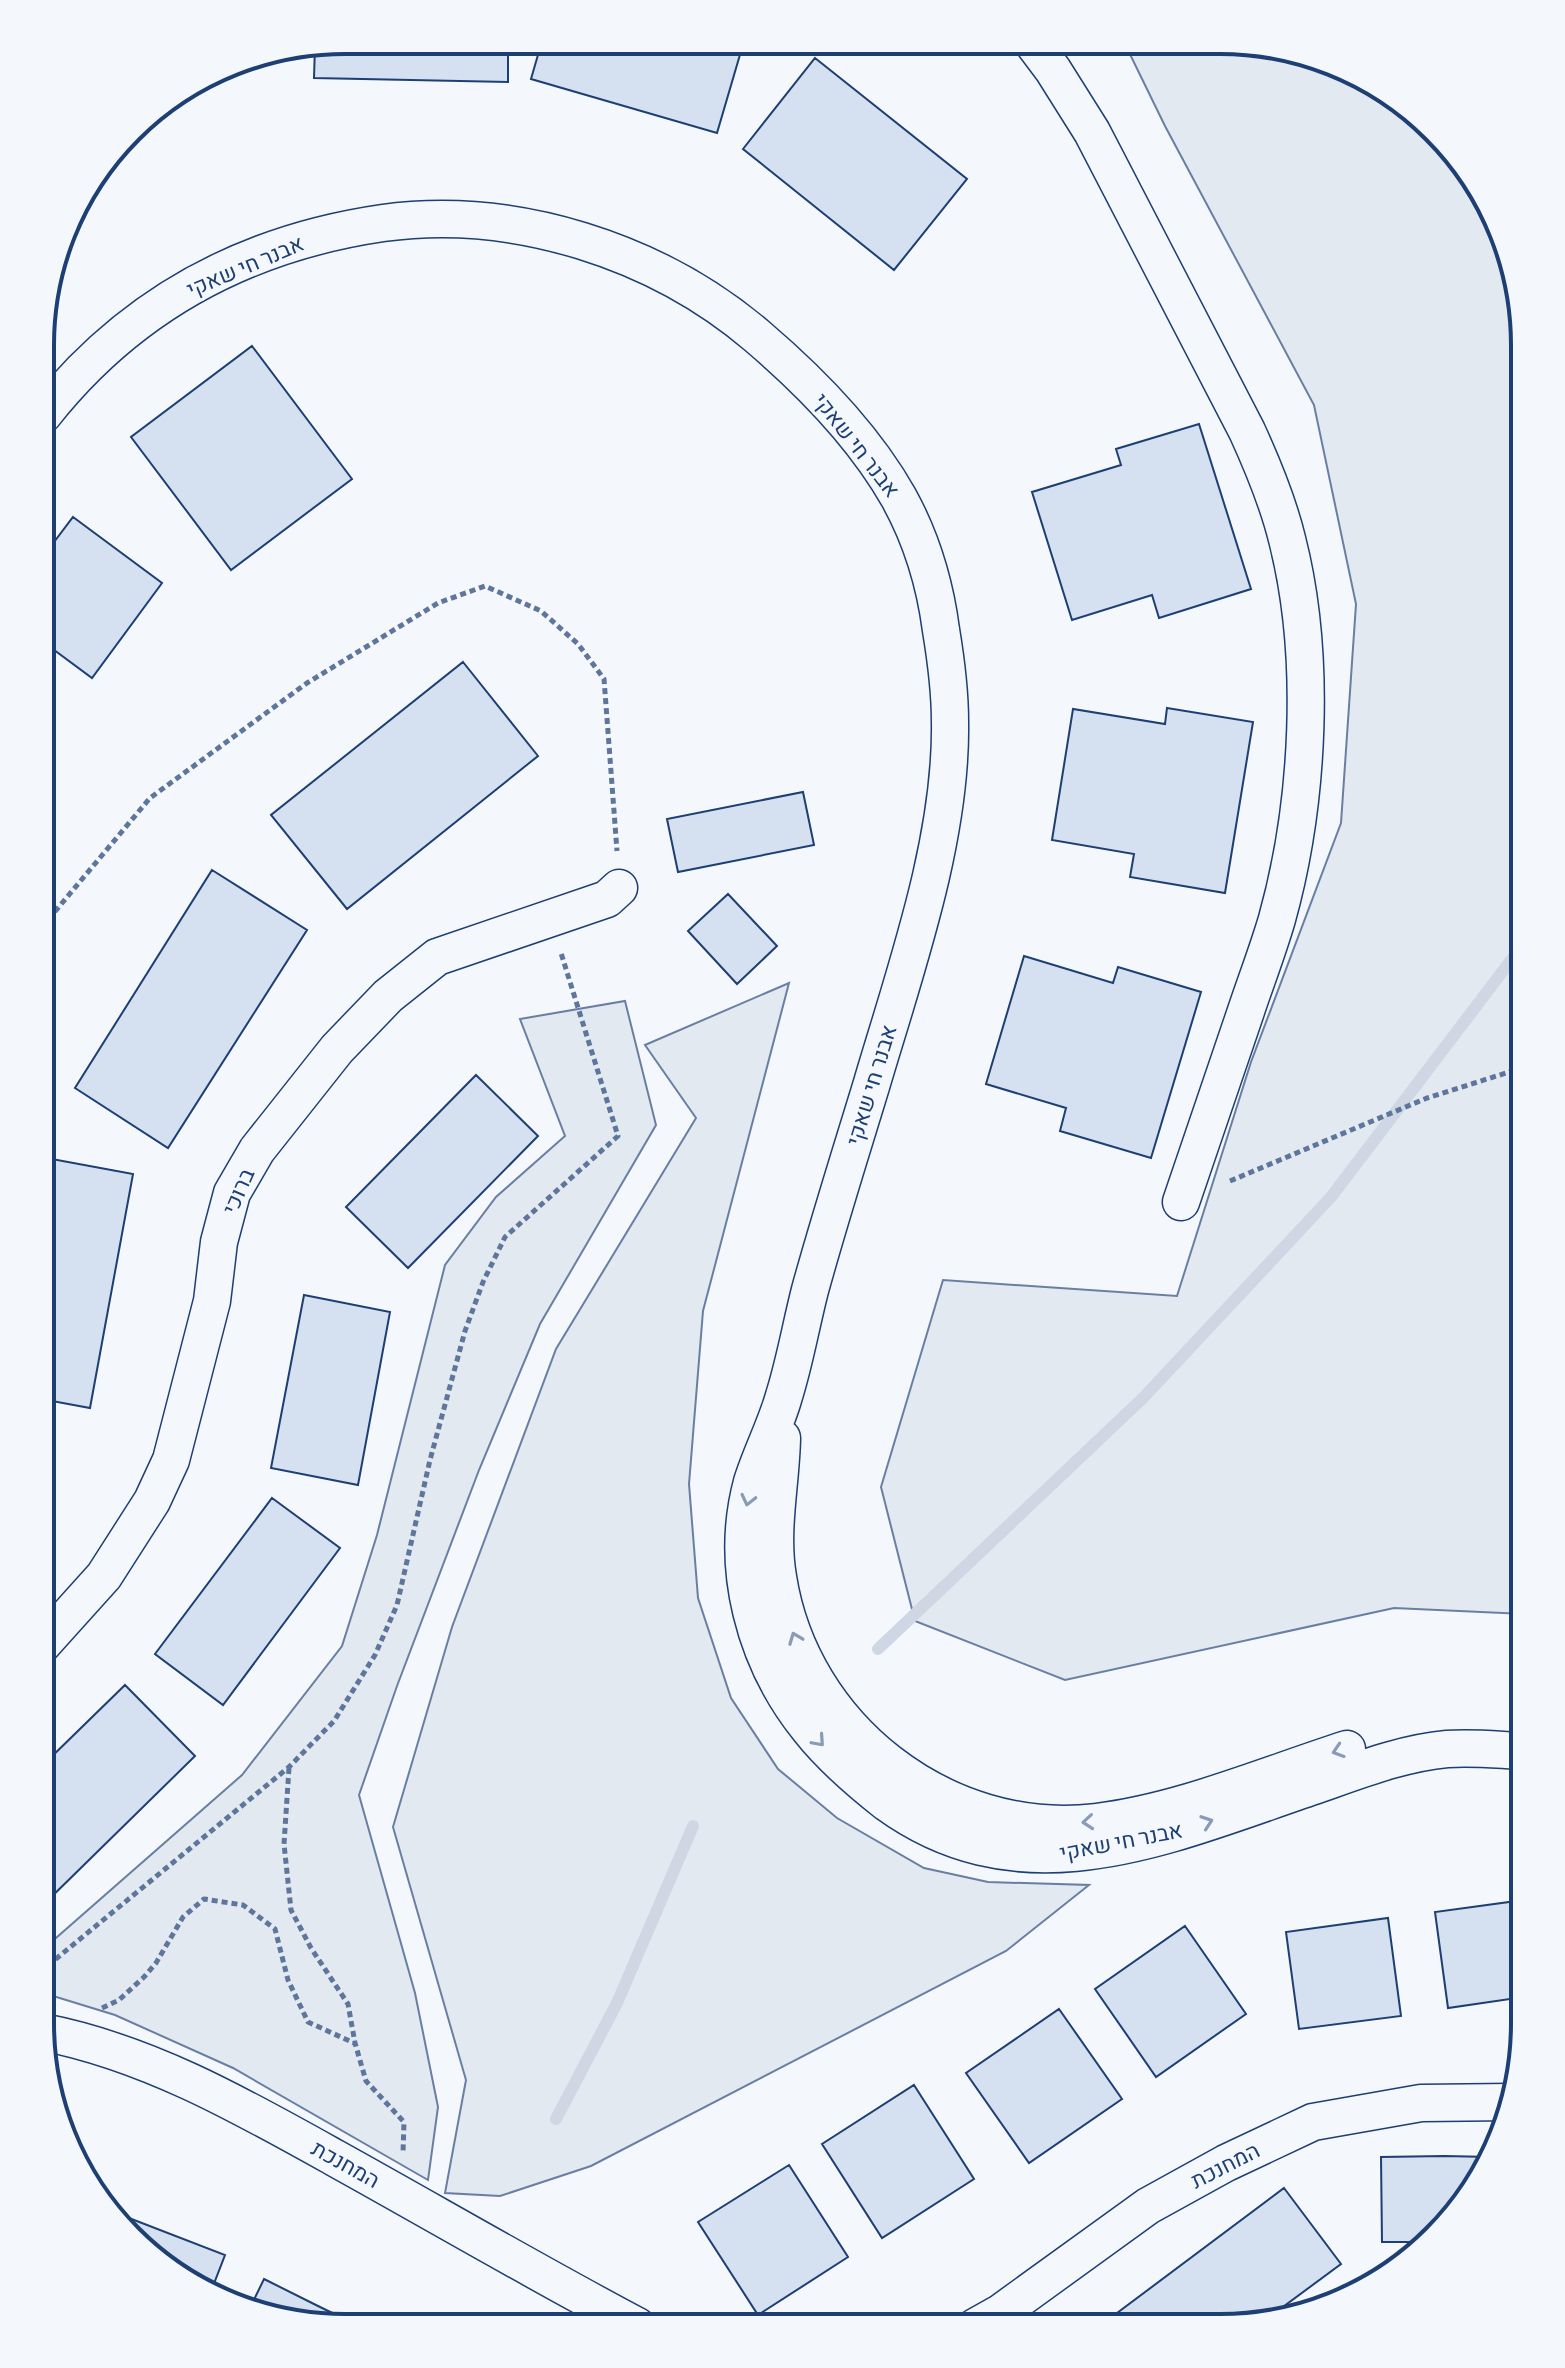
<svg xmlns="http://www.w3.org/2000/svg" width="1565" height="2368" viewBox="0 0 1565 2368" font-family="'Crimson Pro',Heebo,serif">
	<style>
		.green { fill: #e3e9f0; stroke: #687fa3; stroke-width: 2 }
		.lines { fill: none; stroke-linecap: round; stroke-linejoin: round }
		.stream { stroke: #cfd7e4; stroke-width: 12 }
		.building { fill: #d5e0f0; stroke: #1d3f73; stroke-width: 2 }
		.street-casing { stroke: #1d3f73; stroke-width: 39 }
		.path { stroke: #5e769c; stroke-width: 5; stroke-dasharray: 6 4; stroke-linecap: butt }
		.street { stroke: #f4f7fb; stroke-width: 36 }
		.oneway { stroke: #889bb7 }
		.labels { text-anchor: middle; stroke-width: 6; stroke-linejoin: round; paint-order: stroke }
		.street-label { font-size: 22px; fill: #1d3f73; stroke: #f4f7fb }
		.rim { fill: none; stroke: #1d3f73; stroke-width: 4 }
	</style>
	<rect width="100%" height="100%" fill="#f4f7fb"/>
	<path class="green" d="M1124,42L1260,43L1336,63L1405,103L1462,159L1502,228L1525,345L1524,1614L1394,1608L1065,1680L915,1621L881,1487L943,1280L1177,1296L1251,1062L1341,823L1356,604L1314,405L1165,126Z
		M789,983L703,1311L689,1484L698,1598L731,1698L778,1769L837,1818L924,1868L988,1882L1089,1885L1006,1951L591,2166L500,2196L445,2193L466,2080L393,1827L452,1627L556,1349L696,1118L645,1045Z
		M625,1001L656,1125L540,1324L479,1470L397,1686L359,1795L415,1993L438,2107L428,2180L233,2068L115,2015L40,1992V1952L242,1775L342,1646L377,1535L445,1265L496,1197L565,1136L520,1019Z"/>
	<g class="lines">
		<path class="stream" d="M878,1649L1144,1397L1331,1197L1525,942
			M556,2119L617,2003L693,1826"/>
	</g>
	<path class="building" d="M345,40H508V82L314,78L315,45Z
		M542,41H744L717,133L531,79Z
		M815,58L967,179L894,270L743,149Z
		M252,346L352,479L231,570L131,437Z
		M1199,424L1251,589L1159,618L1152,595L1072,620L1032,492L1121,465L1116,449Z
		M73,517L162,583L92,678L42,641V558Z
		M463,662L538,756L347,909L271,815Z
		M1167,708L1253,722L1225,893L1130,877L1134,854L1052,840L1073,709L1165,724Z
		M803,792L814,845L678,872L667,819Z
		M212,870L307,930L168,1148L75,1088Z
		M728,894L777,946L737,984L688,931Z
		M1024,956L1113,983L1118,967L1201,992L1151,1158L1060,1131L1066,1108L986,1084Z
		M476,1075L538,1136L408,1268L346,1207Z
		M41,1157L133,1174L90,1408L41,1399Z
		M304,1295L390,1312L358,1485L271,1468Z
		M272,1498L340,1548L223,1705L155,1654Z
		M125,1685L195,1756L40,1908V1768Z
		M1524,1900V1997L1448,2008L1435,1912Z
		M1388,1918L1401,2016L1299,2029L1286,1932Z
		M1185,1926L1246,2014L1156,2077L1095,1989Z
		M1059,2009L1122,2099L1029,2163L966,2073Z
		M914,2085L974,2179L882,2238L822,2144Z
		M1444,2156L1491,2157L1473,2193L1430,2242H1382L1381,2157Z
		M789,2165L848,2257L758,2315L698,2222Z
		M1284,2188L1341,2264L1268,2318L1220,2328H1097Z
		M103,2208L225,2255L210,2294L160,2265Z
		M264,2279L318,2306L359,2326L306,2325L249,2310Z"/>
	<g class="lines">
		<defs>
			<path id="street" d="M1032,42L1053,70L1092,132L1247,431C1263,466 1278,502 1287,539C1317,656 1309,804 1277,919C1268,950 1256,981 1246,1011C1224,1075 1203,1138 1181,1202
				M43,415C130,305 245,243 383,223C515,205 657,251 757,336C811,382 864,436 899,498C921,538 935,584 941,630C946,660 950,691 950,722C952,840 905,971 872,1083C851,1152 829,1221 810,1290C801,1325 795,1361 784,1396C776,1425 761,1453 752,1482C729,1567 754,1661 809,1729C831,1757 859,1781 887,1803C1025,1903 1171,1834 1314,1786C1357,1771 1402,1753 1447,1749C1473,1747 1499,1750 1524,1751
				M782,1438C781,1485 770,1530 778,1577C801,1727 945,1840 1096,1822C1180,1812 1266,1775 1347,1749
				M41,1646L104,1576L152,1501L171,1460L212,1301L219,1242L232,1193L257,1150L337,1049L388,996L437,957L607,899L619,888
				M42,2032C147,2052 242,2106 335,2158C436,2214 535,2272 637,2326
				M975,2327L1000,2313L1148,2206L1226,2163L1313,2122L1421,2103L1512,2102"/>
		</defs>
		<use href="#street" class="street-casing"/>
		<path class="path" d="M42,927L150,798L307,683L438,603L485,586L541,611L578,644L604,679L617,851
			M1230,1181L1427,1098L1525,1067
			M289,1768L284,1844L291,1910L311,1948L348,2004L355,2043L366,2081L404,2122L403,2153
			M40,1972L289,1767L334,1721L375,1655L397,1605L430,1460L465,1331L483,1282L505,1237L618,1136L561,953
			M102,2008L119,2000L144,1977L156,1963L183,1917L204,1899L243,1905L275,1929L288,1980L308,2022L354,2043"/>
		<use href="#street" class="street"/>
	</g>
	<defs><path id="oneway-chevron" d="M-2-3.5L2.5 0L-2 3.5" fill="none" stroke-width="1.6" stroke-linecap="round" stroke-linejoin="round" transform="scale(2)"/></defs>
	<g class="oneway">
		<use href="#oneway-chevron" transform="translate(748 1500) rotate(103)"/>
		<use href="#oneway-chevron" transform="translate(795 1638) rotate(-111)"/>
		<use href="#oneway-chevron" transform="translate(819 1741) rotate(48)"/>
		<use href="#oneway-chevron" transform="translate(1338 1751) rotate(162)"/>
		<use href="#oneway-chevron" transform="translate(1088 1822) rotate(175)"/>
		<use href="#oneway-chevron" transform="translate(1207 1822) rotate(-19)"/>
	</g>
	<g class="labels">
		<g class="street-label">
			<text transform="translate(245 266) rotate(-23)" y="8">אבנר חי שאקי</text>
			<text transform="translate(857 445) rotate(52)" y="8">אבנר חי שאקי</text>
			<text transform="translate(871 1085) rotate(-73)" y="8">אבנר חי שאקי</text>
			<text transform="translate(238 1191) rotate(-66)" y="8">ברוכי</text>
			<text transform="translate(1121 1841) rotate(-11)" y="8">אבנר חי שאקי</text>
			<text transform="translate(346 2164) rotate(29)" y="8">המחנכת</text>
			<text transform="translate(1225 2165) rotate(-27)" y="8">המחנכת</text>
		</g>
	</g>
	<path d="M0 0H1565V2368H0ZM345 54H1220A291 291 0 0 1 1511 345V2023A291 291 0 0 1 1220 2314H345A291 291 0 0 1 54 2023V345A291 291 0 0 1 345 54Z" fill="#f4f7fb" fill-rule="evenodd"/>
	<path class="rim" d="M345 54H1220A291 291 0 0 1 1511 345V2023A291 291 0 0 1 1220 2314H345A291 291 0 0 1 54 2023V345A291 291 0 0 1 345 54Z"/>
</svg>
